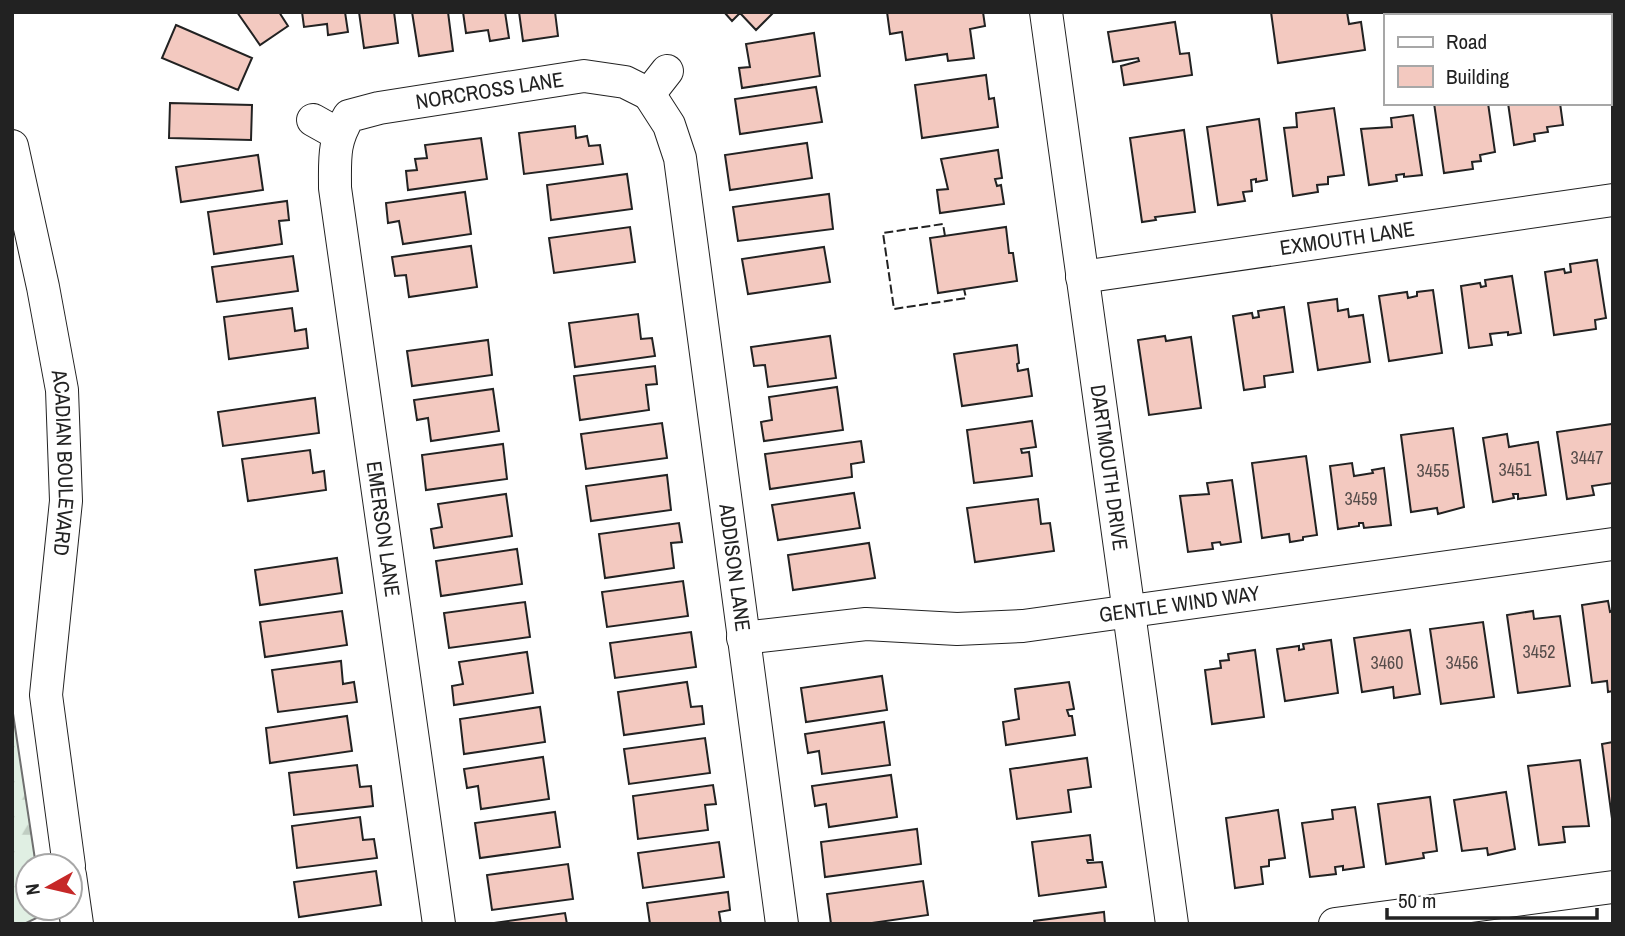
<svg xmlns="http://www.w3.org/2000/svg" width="1625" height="936" viewBox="0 0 1625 936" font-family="'Archivo Narrow',sans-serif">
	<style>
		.forest { fill: url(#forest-firs); stroke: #6f6f6f; stroke-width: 2 }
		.building { fill: #f3c9c0; stroke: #222; stroke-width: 2 }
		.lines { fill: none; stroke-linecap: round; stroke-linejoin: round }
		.minor-casing { stroke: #222; stroke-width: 34 }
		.minor { stroke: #fff; stroke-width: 32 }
		.fence { stroke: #222; stroke-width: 2; stroke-dasharray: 9 3.5; stroke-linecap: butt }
		.labels { text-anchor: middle; stroke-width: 5; stroke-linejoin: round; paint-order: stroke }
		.number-label { font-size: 18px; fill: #564c4a }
		.street-label { font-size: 21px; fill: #222; stroke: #fff }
	</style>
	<defs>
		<pattern id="forest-firs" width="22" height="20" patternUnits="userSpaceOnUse" patternTransform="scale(1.75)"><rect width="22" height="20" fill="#e0efe3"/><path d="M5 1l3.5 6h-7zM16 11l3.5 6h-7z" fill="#c0cdc2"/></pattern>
	</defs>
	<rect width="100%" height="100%" fill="#fff"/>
	<path class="forest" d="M12,707L36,866H28V908H42L43,915L24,924H12Z"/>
	<path class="building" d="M237,12H279L288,26L260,45Z
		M302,12H345L348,32L328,35L327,24L304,27Z
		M359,12H394L398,43L364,48Z
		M412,12H448L453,51L419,56Z
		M463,12H505L509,38L490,41L488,30L466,33Z
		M519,12H555L558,36L523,41Z
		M724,12H774L756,30L740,13L732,21Z
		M887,12H983L985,26L970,29L974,58L948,61L947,54L906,60L902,32L890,34Z
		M1271,12H1347L1349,24L1361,22L1365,50L1278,63Z
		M1444,12H1465V16H1445Z
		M1175,22L1180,54L1189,53L1192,75L1124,85L1121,66L1139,61L1138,58L1113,62L1108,32Z
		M176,25L252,58L238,90L162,58Z
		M814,33L820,76L742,88L739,68L750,67L746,44Z
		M986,75L989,99L994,98L998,127L922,138L915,85Z
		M816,87L822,122L740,134L735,99Z
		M170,103L252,105L251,140L169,138Z
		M1434,103H1488L1495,152L1480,155L1481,161L1472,162L1473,169L1444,173Z
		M1508,103H1560L1563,125L1547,127L1548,132L1534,134L1535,141L1514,145Z
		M1334,108L1344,175L1328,177V184L1317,185L1318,192L1293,196L1284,128L1297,127L1296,113Z
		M1413,115L1422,175L1404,177V174L1396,175L1397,181L1369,185L1361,129L1392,127L1391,118Z
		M1259,119L1267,180L1256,182V179L1251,180L1252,191L1243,192L1245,201L1218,205L1207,127Z
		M575,126L576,138L587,136L589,146L600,145L603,164L524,174L519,133Z
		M1184,130L1195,212L1155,217L1156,220L1142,222L1130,138Z
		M481,138L487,179L408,190L406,171L417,170L415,159L427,158L425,145Z
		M807,143L812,178L730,190L725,155Z
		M998,150L1002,178L995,179L997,186L1001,185L1004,204L940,213L937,190L948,189L941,159Z
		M258,155L263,190L181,202L176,167Z
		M627,174L632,209L551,220L547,185Z
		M465,192L471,234L403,244L399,221L388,223L386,203Z
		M829,194L833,229L738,241L733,207Z
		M287,201L289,220L279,221L282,244L214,254L208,212Z
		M630,227L635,262L554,273L549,238Z
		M1006,227L1009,253H1013L1017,281L938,293L930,238Z
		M471,246L477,287L409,297L406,275L395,276L392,257Z
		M824,247L830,282L748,294L742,259Z
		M293,256L298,291L217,302L212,267Z
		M1597,260L1606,318L1595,320L1596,329L1554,335L1545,272L1564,269L1565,273L1571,272L1570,264Z
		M1512,276L1521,333L1508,335V332L1490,334L1492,345L1469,348L1461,286L1480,283L1481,287L1486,286L1485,280Z
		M1433,290L1442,353L1389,361L1379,296L1407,292L1408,298L1417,296V292Z
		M1337,299L1338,311L1348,309L1349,317L1363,315L1370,362L1318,370L1308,303Z
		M1284,307L1293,372L1264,376L1265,387L1244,390L1233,316L1252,313L1253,318L1259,317L1258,311Z
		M292,308L295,331L306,329L308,348L229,359L224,317Z
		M638,314L641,339L652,338L655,356L575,367L569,323Z
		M830,336L836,378L768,387L765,365L754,366L751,347Z
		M1165,336L1166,341L1191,337L1201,408L1149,415L1138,340Z
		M488,340L492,375L412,386L407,351Z
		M1017,345L1019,363L1017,364L1018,371L1028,369L1032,396L962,406L954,354Z
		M655,366L657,384L646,385L649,410L580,420L574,376Z
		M837,387L843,430L764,441L761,422L772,420L769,397Z
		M493,389L499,431L431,441L428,418L417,420L414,400Z
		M315,398L319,433L223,446L218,412Z
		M1032,421L1036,447L1021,449L1022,453L1029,452L1032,476L974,483L967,430Z
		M662,423L667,458L586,469L581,434Z
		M1612,424L1613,483L1592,486L1594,495L1567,499L1557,432Z
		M1453,428L1464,507L1438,514L1437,508L1411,512L1401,435Z
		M1507,434L1509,447L1538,442L1546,495L1518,499V494H1513L1514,498L1493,502L1483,438Z
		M861,441L864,462L851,464L852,477L770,489L765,454Z
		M503,444L507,479L426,490L422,455Z
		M310,450L313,473L324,471L326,490L248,501L242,459Z
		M1306,456L1317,535L1303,537V540L1290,542L1289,534L1262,538L1252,463Z
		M1352,463L1354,476L1373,473L1372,470L1384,468L1391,525L1364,528L1363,523H1359V526L1338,529L1330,466Z
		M667,475L671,510L591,521L586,486Z
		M1232,480L1241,542L1221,545L1220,542L1212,543L1213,549L1188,552L1180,496L1209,494L1207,483Z
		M854,493L860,528L778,540L772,505Z
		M506,494L512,536L434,548L431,529L442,527L438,504Z
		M1038,499L1041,524L1050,523L1054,551L975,562L967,508Z
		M679,523L682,542L671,543L674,568L605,578L599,534Z
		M869,543L875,578L793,590L788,555Z
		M517,549L522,584L441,596L436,561Z
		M337,558L342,593L260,605L255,570Z
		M683,581L688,616L607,627L602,592Z
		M1608,601L1610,612L1613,611V691L1608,692L1607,681L1592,683L1582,605Z
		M525,602L530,637L449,648L444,613Z
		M342,611L347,645L265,657L260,622Z
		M1533,611L1534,619L1560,616L1570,686L1518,693L1507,615Z
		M1483,622L1494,697L1441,704L1430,629Z
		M1410,630L1420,694L1394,698L1393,687L1362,692L1354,638Z
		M691,632L696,667L615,678L610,643Z
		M1331,640L1338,693L1285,701L1277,649L1299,646V650L1304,649L1303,644Z
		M1255,650L1264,717L1212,724L1205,670L1221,668L1220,661L1229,660L1228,654Z
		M527,652L533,693L454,705L452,686L463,684L459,662Z
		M341,661L343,684L354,682L357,702L278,712L272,670Z
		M882,676L887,710L806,722L801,688Z
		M687,682L691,707L702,706L704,724L624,735L618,692Z
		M1069,682L1074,709L1067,710L1069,716H1072L1075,735L1006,745L1003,722L1019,719L1015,689Z
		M540,707L545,742L464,754L460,719Z
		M347,716L352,751L270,763L266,728Z
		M884,722L890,765L822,774L819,751L808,753L805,734Z
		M705,738L710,773L629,784L624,749Z
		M1613,742V826L1602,744Z
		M543,757L549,799L481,809L478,786L467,788L464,769Z
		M1087,758L1091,787L1068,790L1071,812L1017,819L1010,769Z
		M1580,760L1589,826L1563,827L1565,842L1539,845L1528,766Z
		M357,765L360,787L371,786L373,806L294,815L289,773Z
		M891,775L897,817L829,827L826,804L815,806L812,786Z
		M713,785L716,804L705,805L708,830L638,839L633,796Z
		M1506,792L1515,849L1488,855L1487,848L1462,851L1454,800Z
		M1430,797L1437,851L1423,853L1424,858L1386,864L1378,804Z
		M1355,807L1364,867L1343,870V866L1335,867L1336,874L1310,877L1302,823L1333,819L1332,810Z
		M1278,810L1285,858L1269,860V866L1261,867L1263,884L1235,888L1226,818Z
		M555,812L560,847L480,858L475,823Z
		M360,817L363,840L374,839L377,858L297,868L292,826Z
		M917,829L921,864L825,877L821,842Z
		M1090,835L1093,860H1087L1088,863L1102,862L1106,887L1039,896L1032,842Z
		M719,842L724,877L643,888L638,853Z
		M568,864L573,899L492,910L487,875Z
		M376,871L381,905L299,917L294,882Z
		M923,881L928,915L865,924H831L827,894Z
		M728,892L730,910L719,912L721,924H650L647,903Z
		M1104,912L1105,924H1034V921Z
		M565,913L567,924H487Z"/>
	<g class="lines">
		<defs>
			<g id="minor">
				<path id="s1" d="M1046,12L1172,924"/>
				<path d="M1609,23L1613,47"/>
				<path id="s2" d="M649,94L669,125L680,158L782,924"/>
				<path d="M649,94L667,71"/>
				<path d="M313,120L338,134"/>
				<path id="s3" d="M12,146L43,287L62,390L66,501L46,695L69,866"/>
				<path id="s4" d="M1082,277L1613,200"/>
				<path id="s5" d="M743,638L866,624L957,629L1023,626L1613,544"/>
				<path d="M70,875L77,924"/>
				<path id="s6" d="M439,924L335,188C335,158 333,142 349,116L379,108L584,76L625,82L649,94"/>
				<path d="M1335,924L1613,887"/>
			</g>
		</defs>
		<use href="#minor" class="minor-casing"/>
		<use href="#minor" class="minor"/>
		<path class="fence" d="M945,236L943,224L883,233L894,309L966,298L964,289"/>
	</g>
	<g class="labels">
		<g class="number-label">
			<text x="1587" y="464">3447</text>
			<text x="1515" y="476">3451</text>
			<text x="1433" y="477">3455</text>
			<text x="1361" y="505">3459</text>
			<text x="1539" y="658">3452</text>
			<text x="1387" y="669">3460</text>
			<text x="1462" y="669">3456</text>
		</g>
		<g class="street-label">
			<text dy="7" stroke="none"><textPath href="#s6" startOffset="961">NORCROSS LANE</textPath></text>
			<text dy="7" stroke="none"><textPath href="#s4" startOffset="268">EXMOUTH LANE</textPath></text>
			<text dy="7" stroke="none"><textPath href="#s3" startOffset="322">ACADIAN BOULEVARD</textPath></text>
			<text dy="7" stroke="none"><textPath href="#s1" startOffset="460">DARTMOUTH DRIVE</textPath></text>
			<text transform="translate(383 529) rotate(82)" y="7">EMERSON LANE</text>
			<text dy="7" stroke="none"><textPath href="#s2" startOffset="485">ADDISON LANE</textPath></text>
			<text dy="7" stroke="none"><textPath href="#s5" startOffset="439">GENTLE WIND WAY</textPath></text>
		</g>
	</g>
	<rect width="1625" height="936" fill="none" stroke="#222222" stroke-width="28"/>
	<rect x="1384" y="14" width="228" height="91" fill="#ffffff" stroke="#a7a7a7" stroke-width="2"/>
	<rect x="1398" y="37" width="35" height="10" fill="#ffffff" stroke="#a7a7a7" stroke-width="2"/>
	<text x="1446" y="49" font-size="21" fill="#222222">Road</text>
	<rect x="1398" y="66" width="35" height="21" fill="#f3c9c0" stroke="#a7a7a7" stroke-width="2"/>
	<text x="1446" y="84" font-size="21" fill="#222222">Building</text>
	<g transform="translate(49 887) rotate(262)"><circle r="33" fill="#ffffff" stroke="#a7a7a7" stroke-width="2"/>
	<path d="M0-5L12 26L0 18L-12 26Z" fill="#c62828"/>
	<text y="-10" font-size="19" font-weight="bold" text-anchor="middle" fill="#222222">N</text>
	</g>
	<path d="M1387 908v10h210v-10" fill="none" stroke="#222222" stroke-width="3.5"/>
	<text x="1398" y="908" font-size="21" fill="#222222" stroke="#ffffff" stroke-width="5" paint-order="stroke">50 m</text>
</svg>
